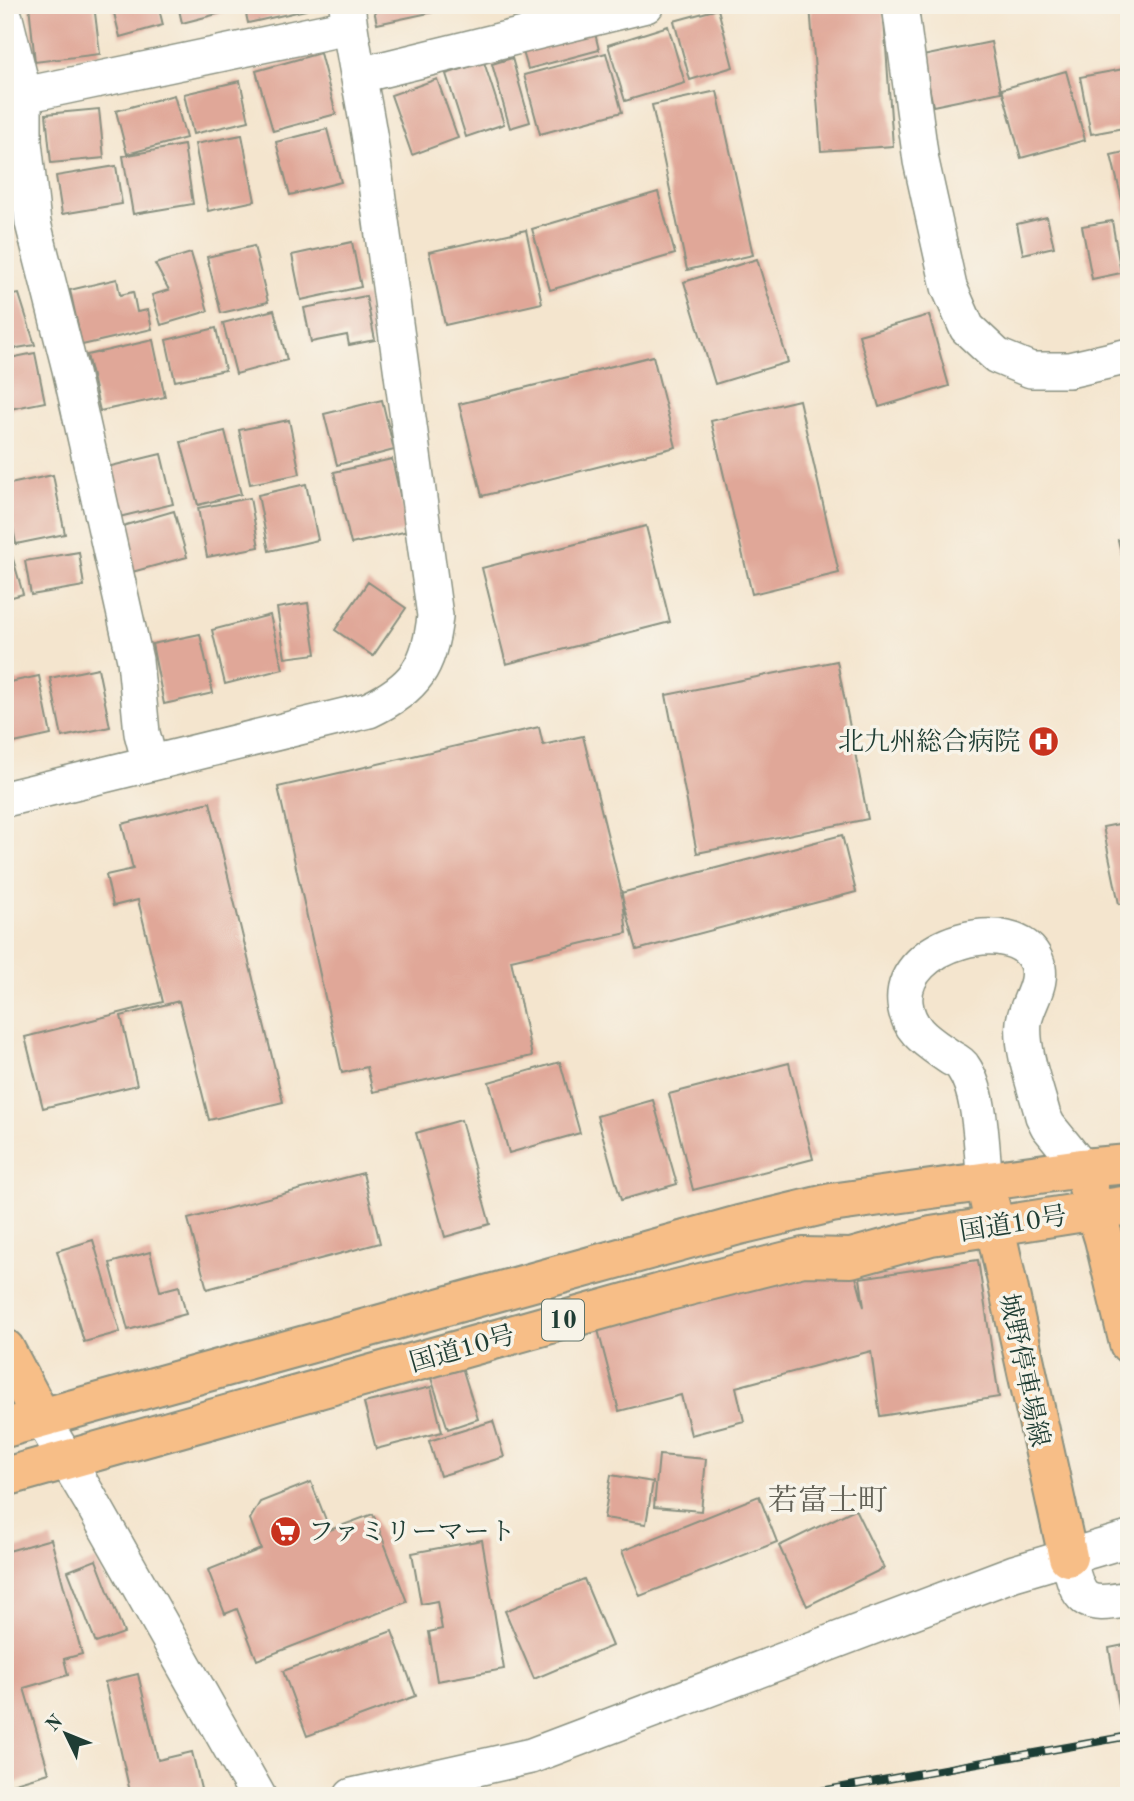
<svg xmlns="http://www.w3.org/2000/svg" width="1134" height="1801" viewBox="0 0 1134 1801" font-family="'Old Standard TT','Noto Serif JP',serif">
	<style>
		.building { fill: #e0a798 }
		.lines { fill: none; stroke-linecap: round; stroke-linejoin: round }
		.minor-casing { stroke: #8a9181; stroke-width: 38 }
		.major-casing { stroke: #8a9181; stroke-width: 42 }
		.highway-casing { stroke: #8a9181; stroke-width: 42 }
		.minor { stroke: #fff; stroke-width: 35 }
		.major { stroke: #f7be87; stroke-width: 38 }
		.highway { stroke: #f7be87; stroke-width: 38 }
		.rail-casing { stroke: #1f3d34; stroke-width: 8 }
		.rail { stroke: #f7f3e8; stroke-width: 5; stroke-dasharray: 16; stroke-linecap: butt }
		.labels { text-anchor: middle; stroke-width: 7; stroke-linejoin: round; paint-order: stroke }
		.shield { fill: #f7f3e8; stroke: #60746a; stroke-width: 2 }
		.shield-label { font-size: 24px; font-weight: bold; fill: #1f3d34 }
		.poi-label { font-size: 26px; fill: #1f3d34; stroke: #f7f3e8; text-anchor: end }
		.street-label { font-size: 26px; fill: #1f3d34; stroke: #f7f3e8 }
		.quarter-label { font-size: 30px; fill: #636257; stroke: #f7f3e8 }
	</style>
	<rect width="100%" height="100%" fill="#f7f3e8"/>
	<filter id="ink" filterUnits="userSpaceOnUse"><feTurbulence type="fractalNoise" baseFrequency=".0143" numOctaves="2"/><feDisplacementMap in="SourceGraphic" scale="14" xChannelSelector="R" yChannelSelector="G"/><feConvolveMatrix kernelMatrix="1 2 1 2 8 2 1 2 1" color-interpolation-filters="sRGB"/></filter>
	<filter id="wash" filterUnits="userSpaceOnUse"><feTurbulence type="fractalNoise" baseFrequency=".00686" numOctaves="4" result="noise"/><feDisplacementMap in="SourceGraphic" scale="28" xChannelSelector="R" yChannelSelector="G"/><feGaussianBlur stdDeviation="1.57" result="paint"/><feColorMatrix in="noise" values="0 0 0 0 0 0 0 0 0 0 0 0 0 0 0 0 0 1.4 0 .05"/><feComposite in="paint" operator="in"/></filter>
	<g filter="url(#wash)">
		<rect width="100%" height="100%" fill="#f4e5ce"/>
		<g id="blocks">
			<path class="building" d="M29,5H94L100,54L35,62Z
				M112,5H158L163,25L120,37Z
				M178,5H223L225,12L182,23Z
				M244,5H305L306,10L248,23Z
				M373,5H442L443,10L377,24Z
				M810,5H883L893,146L821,151Z
				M718,9L733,67L690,80L674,21Z
				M668,26L685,83L625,101L608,45Z
				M594,29L599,50L528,69L522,48Z
				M991,42L1001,92L933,106L923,56Z
				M320,53L336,114L273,131L256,71Z
				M606,53L622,112L540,134L524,75Z
				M512,58L530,122L510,128L492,64Z
				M484,62L504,124L466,137L446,74Z
				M1129,68V127L1091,134L1080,77Z
				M1066,71L1085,140L1021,158L1002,89Z
				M437,79L458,138L412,155L391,95Z
				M240,81L249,121L193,134L184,94Z
				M717,91L753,255L687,270L652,105Z
				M174,95L186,138L127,154L116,111Z
				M99,109L104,158L51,163L46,114Z
				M327,129L341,182L290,195L276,142Z
				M242,135L255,201L208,211L195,144Z
				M184,145L193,204L133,214L123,156Z
				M1129,151V224H1128L1111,155Z
				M116,166L122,204L62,214L56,176Z
				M658,192L675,254L550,290L532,229Z
				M1047,217L1054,247L1023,254L1017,224Z
				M1112,221L1121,273L1092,279L1082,226Z
				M526,230L542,303L445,325L429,252Z
				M352,242L361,287L301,300L292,255Z
				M254,246L268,302L221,313L207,257Z
				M191,253L208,311L161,325L152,295L169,290L155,264Z
				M757,259L788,362L715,384L684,282Z
				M117,279L120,295L133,292L137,312L148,310L152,329L82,345L70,290Z
				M19,294L35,345L5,350V296Z
				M366,296L375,340L349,345L347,335L311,342L304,308Z
				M274,310L287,360L236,374L223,323Z
				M929,315L949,386L879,407L859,335Z
				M216,328L225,370L175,381L166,340Z
				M153,340L165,397L100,411L87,355Z
				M35,353L45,402L5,410V359Z
				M653,356L676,447L482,496L459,404Z
				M382,400L394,450L337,465L324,414Z
				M799,400L839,573L752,594L711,421Z
				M289,420L300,474L250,484L239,430Z
				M225,431L241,494L198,505L181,442Z
				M161,454L173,504L115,518L103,468Z
				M392,459L408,531L351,544L334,472Z
				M53,475L65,534L16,544L5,485Z
				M306,484L318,540L269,551L258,495Z
				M250,498L259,547L207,557L198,508Z
				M174,511L187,557L132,572L119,527Z
				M646,526L670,622L506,664L482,568Z
				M1129,537V580H1128L1118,540Z
				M11,552L23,594L5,599V553Z
				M79,552L84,586L31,595L25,561Z
				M368,582L406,608L373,656L335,630Z
				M308,603L316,654L285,658L277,608Z
				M270,615L283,669L225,684L212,630Z
				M200,634L213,693L164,704L152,644Z
				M837,661L868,819L697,853L666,695Z
				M98,668L110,727L62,737L50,678Z
				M39,676L51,735L5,745V683Z
				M539,727L543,745L583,736L622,894L627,933L511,960L532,1056L373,1092L367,1067L342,1073L278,787Z
				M210,802L283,1102L209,1120L179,1001L121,1016L137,1085L43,1108L25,1037L163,1002L138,900L113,906L106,875L133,869L122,824Z
				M1129,822V902L1119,904L1103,827Z
				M842,835L856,892L637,950L621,893Z
				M560,1062L580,1133L509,1153L489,1082Z
				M789,1063L813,1159L693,1190L669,1094Z
				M653,1100L677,1184L621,1200L597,1116Z
				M461,1120L490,1224L445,1237L416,1133Z
				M363,1173L380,1243L207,1289L188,1219Z
				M93,1240L120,1332L84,1342L57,1251Z
				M150,1252L160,1291L179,1286L186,1314L128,1330L110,1263Z
				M851,1258L864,1307L860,1278L978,1260L999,1397L880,1416L871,1351L736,1387L744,1421L691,1435L681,1395L619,1411L597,1326Z
				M461,1364L478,1419L448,1429L430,1375Z
				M431,1387L442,1432L376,1449L364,1403Z
				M493,1421L504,1457L440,1476L429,1441Z
				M659,1455L706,1459L701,1511L654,1507Z
				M611,1475L653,1482L646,1524L604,1518Z
				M311,1482L330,1530L373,1514L407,1602L257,1660L237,1609L225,1614L208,1570L261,1549L250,1519L260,1502Z
				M759,1496L777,1542L640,1596L622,1551Z
				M855,1509L884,1568L807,1606L779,1546Z
				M51,1539L82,1654L64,1659L68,1675L24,1688L49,1773L5,1786V1552Z
				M482,1540L504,1669L437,1681L429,1632L442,1629L437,1601L421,1604L412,1553Z
				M96,1560L124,1633L96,1643L68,1571Z
				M584,1579L612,1646L534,1679L505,1611Z
				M392,1631L416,1696L307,1736L283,1671Z
				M1129,1644V1711L1120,1712L1109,1648Z
				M138,1674L158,1760L192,1752L201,1789L174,1796H131L105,1682Z"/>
		</g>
	</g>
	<g filter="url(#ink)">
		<use href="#blocks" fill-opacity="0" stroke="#8a9181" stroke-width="2"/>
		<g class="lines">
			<defs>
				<path id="minor" d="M900,5L921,161L949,287L967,328L997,356L1031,370H1069L1129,356
					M5,18L24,95V142L33,223L70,369L135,660L142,733L150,763
					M360,75L646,5
					M5,94L24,95L348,27
					M5,799L369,710C415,688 430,666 435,616L370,140C363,95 352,50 347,5
					M985,1182C981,1150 982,1094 963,1067C961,1063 955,1060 951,1058C930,1043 908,1032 905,1003C899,942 1016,913 1036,961C1045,983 1027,1002 1024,1022C1021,1050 1036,1089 1043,1116L1048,1126L1082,1168
					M41,1417L90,1499L258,1796
					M1068,1557C1079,1601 1082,1608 1129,1599
					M352,1796L531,1756L1014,1573L1129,1539"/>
				<path id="major" d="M1082,1168L1104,1239L1129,1344
					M985,1182L1068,1557
					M5,1349L41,1417"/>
				<path id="highway" d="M5,1428L739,1225L831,1203L1082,1168L1129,1164
					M5,1477L661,1293L803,1257L851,1258L931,1236L1129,1205"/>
			</defs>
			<use href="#minor" class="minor-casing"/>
			<use href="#major" class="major-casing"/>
			<use href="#highway" class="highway-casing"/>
			<use href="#minor" class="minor"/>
			<use href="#major" class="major"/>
			<use href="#highway" class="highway"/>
			<defs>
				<path id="rail" d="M793,1796L1129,1736"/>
			</defs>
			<use href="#rail" class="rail-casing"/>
			<use href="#rail" class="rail"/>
		</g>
	</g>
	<defs>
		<symbol id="hospital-disc" viewBox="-11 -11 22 22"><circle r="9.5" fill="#c8321e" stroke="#f7f3e8"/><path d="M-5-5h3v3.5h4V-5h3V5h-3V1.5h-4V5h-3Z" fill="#fff"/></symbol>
		<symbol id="supermarket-disc" viewBox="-11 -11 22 22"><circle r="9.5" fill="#c8321e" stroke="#f7f3e8"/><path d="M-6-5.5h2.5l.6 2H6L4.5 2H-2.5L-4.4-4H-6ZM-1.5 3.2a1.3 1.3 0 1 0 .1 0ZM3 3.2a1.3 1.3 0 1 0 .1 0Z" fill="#fff"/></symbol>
	</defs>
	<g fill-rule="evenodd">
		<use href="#hospital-disc" x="1026" y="724" width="35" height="35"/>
		<use href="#supermarket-disc" x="268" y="1514" width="35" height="35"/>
	</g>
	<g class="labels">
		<rect class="shield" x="542" y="1299.5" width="42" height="41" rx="5"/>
		<g class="shield-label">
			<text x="563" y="1328">10</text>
		</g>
		<g class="poi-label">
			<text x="1020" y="750">北九州総合病院</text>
			<text x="308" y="1540" text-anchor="start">ファミリーマート</text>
		</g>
		<g class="street-label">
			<text transform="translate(1013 1223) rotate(-9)" y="9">国道10号</text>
			<text transform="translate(462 1348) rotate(-16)" y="9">国道10号</text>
			<text transform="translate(1025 1370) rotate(78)" y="9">城野停車場線</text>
		</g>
		<g class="quarter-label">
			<text x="828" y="1510">若富士町</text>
		</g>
	</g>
	<rect width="1134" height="1801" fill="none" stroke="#f7f3e8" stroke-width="28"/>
	<g transform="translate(66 1734) rotate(313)" stroke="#f7f3e8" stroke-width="5" paint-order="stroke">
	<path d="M0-5L12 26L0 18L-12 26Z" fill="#1f3d34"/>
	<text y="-10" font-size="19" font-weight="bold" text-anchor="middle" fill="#1f3d34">N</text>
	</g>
</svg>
